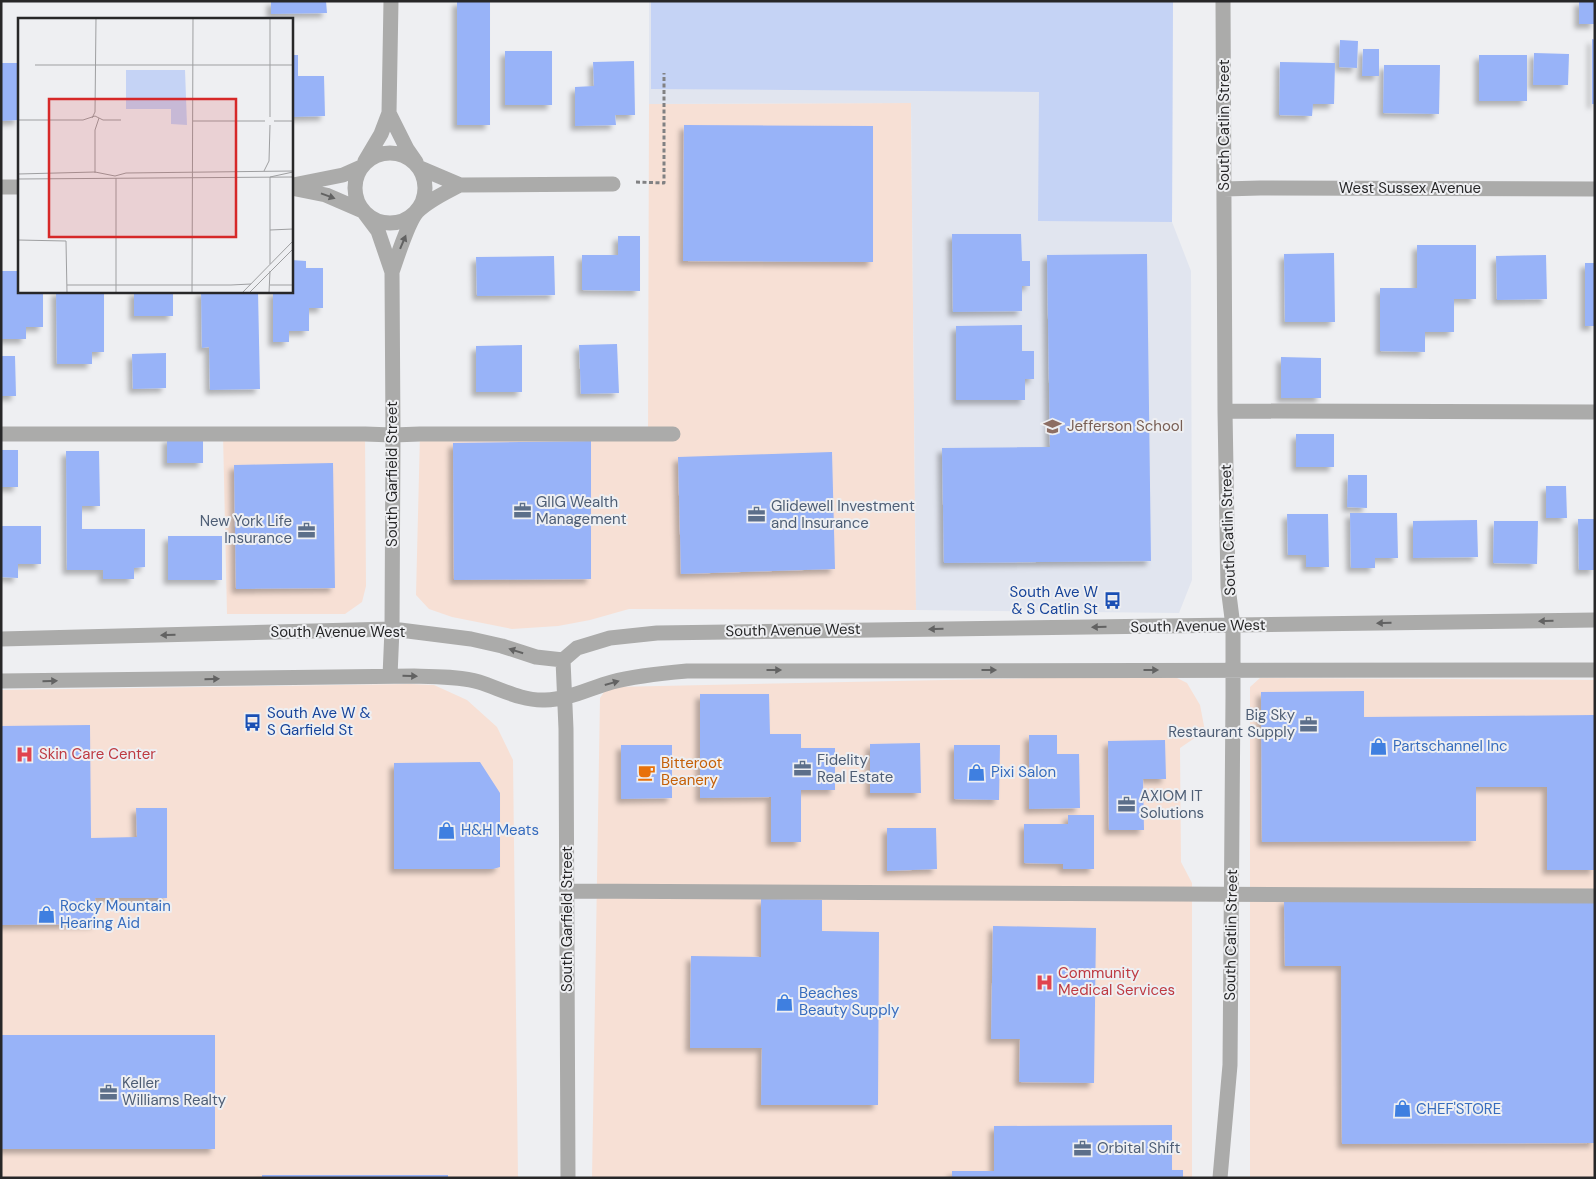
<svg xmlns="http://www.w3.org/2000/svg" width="1596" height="1179" viewBox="0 0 1596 1179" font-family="'DM Sans',sans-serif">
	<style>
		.commercial { fill: #f7e0d5 }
		.built { fill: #e1e5ef }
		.green { fill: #c5d3f5 }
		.building { fill: #98b3f8; filter: url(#shadow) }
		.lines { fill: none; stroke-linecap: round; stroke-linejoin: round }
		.path { stroke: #818183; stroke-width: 3; stroke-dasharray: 4 2.5; stroke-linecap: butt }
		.minor { stroke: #ababaa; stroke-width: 15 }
		.oneway { fill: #626262 }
		.labels { text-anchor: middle; stroke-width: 4; stroke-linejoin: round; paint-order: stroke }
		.street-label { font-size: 15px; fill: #272728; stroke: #eeeff2 }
		.education-label { font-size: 15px; fill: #785e54; stroke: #eeeff2; text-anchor: start }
		.service-label { font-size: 15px; fill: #4e5e75; stroke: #eeeff2; text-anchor: start }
		.transit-label { font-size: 15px; fill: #164399; stroke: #eeeff2; text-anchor: end }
		.shop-label { font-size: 15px; fill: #366cbe; stroke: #eeeff2; text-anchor: start }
		.health-label { font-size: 15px; fill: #be3a42; stroke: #eeeff2; text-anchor: start }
		.food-label { font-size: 15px; fill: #c56008; stroke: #eeeff2; text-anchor: start }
		.inset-road { fill: none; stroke: #9e9fa1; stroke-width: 1 }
		.view { fill: #d62828; fill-opacity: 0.15; stroke: #d62828; stroke-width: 2.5 }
		.inset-edge { fill: none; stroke: #272728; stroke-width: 2.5 }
	</style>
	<defs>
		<filter id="shadow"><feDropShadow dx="-4.5" dy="4.5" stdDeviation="2.5" flood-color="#0004"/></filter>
	</defs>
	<rect width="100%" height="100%" fill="#eeeff2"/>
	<path class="commercial" d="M911,103L916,610L629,609L590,620L558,626L512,629L452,617L429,609L416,595L420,434L648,433L649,104Z
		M223,434H365L366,586L362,602L345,614H227Z
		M1037,678H1177L1187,683L1200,705L1205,731L1180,748L1181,862L1192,883V1178H592L600,698L604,692L613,687Z
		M1260,678L1595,680V1178H1250V687Z
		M410,684L434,685L467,700L497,727L513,760L518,1178H1V690Z"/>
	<path class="built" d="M649,1H1173L1172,222L1191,271L1192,580L1179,613L916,610L911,103L649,104Z"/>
	<path class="green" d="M651,1H1173L1172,222L1038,221L1039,92L651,89Z"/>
	<path class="building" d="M271,1H326L327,13L271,14Z
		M457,1H490V125H457Z
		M1579,1H1595V24H1579Z
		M1592,39L1595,40V104H1592Z
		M1340,40L1358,41L1357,68L1339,67Z
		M1363,49H1379V76H1362Z
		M505,51H552V105H505Z
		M1534,53L1569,54L1568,85H1533Z
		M291,55H298V76H324L325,116L291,117Z
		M1479,55H1527V101H1479Z
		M634,61L635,115H615L616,125L575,126V87L594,86L593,62Z
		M1280,62L1335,63L1334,104H1313L1312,116L1279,115Z
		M1,63H19V120L1,121Z
		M1384,65H1440L1439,114L1383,113Z
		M684,125L873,126V262L683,261Z
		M952,234H1021L1022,261H1030V286H1022V311L953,312Z
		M618,236H640V291L582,290V255H618Z
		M1417,245H1476V299H1454V332H1425V352L1380,351V288H1417Z
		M1334,253L1335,322H1285L1284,254Z
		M1147,254L1151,561L944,563L942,448L1050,447L1047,255Z
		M1546,255L1547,299L1497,300L1496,256Z
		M554,256L555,295L477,296L476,257Z
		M291,260L306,261V268H323V308H309V331H289V342H273V291H291Z
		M1585,263H1595V326H1585Z
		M1,271H19V291H43V327H26V339H1Z
		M56,291H104V352H92V364H57Z
		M134,291H173V316H134Z
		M201,291H258L260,389L210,390L209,347L202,348Z
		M1022,325V351H1034V379H1025V400H956V326Z
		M617,344L619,393L581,394L579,345Z
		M522,345V392H476V346Z
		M166,353V388L133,389L132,354Z
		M1,356H15L16,396H1Z
		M1281,357L1321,358V398H1281Z
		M1296,434H1334V467H1296Z
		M167,438H203V463H167Z
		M591,441V579L454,580L453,443Z
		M1,450H18V487H1Z
		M66,451H99L100,506H82V529H145V567L134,568V579H103V570H67Z
		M832,452L835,569L681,574L678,457Z
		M333,463L335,588L236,589L234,465Z
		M1348,475H1367V508L1347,507Z
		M1546,486H1566L1567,518H1546Z
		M1350,513H1397L1398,558H1375V568H1351Z
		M1287,514H1328L1329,567H1306V555H1288Z
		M1578,519H1595V570H1579Z
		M1477,520L1478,557L1413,558V521Z
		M1494,521H1538L1537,564L1493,563Z
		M1,526H41V564H18V578L1,577Z
		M168,536H222V580H168Z
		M1364,691V717L1595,715V870H1547V787H1476V841L1262,842L1261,692Z
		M700,694H769L770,734H801V748H835V790H801V842H771V797L700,798Z
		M90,725L91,838L137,837L136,808H167V898H95L96,924L1,925V726Z
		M1029,735H1057V754H1079L1080,808L1029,809Z
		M1165,740L1166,779H1143L1144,830H1109L1108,741Z
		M920,743L921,793H870V744Z
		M621,745H672V798L621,799Z
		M954,745H1000L999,800L954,799Z
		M480,762L500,793V867L493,869H394V763Z
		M1068,815H1094V869H1063V864L1024,863V824H1068Z
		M887,828H936L937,869L887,871Z
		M761,899L822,900V931L879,932L878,1105H761L762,1048H690L691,956L761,957Z
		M1595,899V1143L1342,1144L1341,966H1285L1284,900Z
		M993,926L1096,928L1094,1083L1019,1082L1020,1039H991Z
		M1,1035H215V1149H1Z
		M1172,1125V1170H1183V1178H952V1171H994V1126Z
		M262,1175H448V1178H262Z"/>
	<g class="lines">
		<path class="path" d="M636,182L664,183V73"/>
		<path class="minor" d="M389,113L407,149L416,162
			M355 188a35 35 0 1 1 70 0a35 35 0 1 1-70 0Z
			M365,161L381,134L389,113L391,1
			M420,168L460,185L613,184
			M293,185L343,175L361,167
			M1,187H19
			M291,188L326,195L363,211L378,231L392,272L393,435L392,629L390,676
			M1224,189L1260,188L1595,189
			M392,272C397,258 408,222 417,212C429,200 445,193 460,185
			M1225,411L1595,412
			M1,434H365L393,435L420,434H673
			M1,639L392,629L471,639L502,646L536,657L563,660L577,648L610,638L657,633L1595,620
			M563,660L566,729L568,1178
			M1,681L414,676C435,677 459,676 479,682C501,689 522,701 545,700C568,700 590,688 612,682C634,676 664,673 687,671L1595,670
			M567,891L1595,896
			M1220,1178L1230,1065L1233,697V626L1228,587L1225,411L1223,1"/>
	</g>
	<defs><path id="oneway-solid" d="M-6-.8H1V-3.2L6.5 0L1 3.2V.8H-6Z" transform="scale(1.25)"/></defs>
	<g class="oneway">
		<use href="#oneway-solid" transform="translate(328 196) rotate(20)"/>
		<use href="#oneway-solid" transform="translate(403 242) rotate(-67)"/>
		<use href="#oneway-solid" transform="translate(1546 621) rotate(179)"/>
		<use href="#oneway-solid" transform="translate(1384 623) rotate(179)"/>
		<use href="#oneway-solid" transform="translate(1099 627) rotate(179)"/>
		<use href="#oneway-solid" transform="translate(936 629) rotate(179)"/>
		<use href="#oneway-solid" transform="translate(168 635) rotate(179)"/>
		<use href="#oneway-solid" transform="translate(516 651) rotate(-162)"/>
		<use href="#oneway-solid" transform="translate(774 670)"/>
		<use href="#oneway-solid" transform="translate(989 670)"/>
		<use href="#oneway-solid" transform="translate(1151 670)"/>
		<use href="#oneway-solid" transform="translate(410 676) rotate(2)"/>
		<use href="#oneway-solid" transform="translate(212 679) rotate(-1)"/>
		<use href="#oneway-solid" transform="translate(50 681) rotate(-1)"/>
		<use href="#oneway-solid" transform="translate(612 683) rotate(-16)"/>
	</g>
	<defs>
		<symbol id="school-bare" viewBox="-9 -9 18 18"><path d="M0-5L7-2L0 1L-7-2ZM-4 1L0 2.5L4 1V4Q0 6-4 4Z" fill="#8d6e63" stroke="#eeeff2" stroke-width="2.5" paint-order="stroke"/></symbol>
		<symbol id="office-bare" viewBox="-9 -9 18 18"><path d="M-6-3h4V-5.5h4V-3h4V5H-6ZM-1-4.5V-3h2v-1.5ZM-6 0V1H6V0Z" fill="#5c6f8a" stroke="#eeeff2" stroke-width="2.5" paint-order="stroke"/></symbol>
		<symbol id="bus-bare" viewBox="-9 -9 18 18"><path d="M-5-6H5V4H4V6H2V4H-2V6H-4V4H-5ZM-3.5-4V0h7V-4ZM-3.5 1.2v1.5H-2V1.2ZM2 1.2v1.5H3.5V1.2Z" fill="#1a4fb4" stroke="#eeeff2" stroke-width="2.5" paint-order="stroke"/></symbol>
		<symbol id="shop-bare" viewBox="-9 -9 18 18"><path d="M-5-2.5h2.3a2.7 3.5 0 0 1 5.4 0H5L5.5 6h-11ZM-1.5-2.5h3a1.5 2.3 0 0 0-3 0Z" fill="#3f7fe0" stroke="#eeeff2" stroke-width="2.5" paint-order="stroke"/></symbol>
		<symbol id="hospital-bare" viewBox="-9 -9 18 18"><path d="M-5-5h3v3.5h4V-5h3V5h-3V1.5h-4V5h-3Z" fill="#e0444e" stroke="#eeeff2" stroke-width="2.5" paint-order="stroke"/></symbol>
		<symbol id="cafe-bare" viewBox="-9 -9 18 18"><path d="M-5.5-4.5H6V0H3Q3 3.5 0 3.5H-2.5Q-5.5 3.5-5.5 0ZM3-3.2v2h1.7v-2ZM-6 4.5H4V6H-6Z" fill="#e8710a" stroke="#eeeff2" stroke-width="2.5" paint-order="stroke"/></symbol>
	</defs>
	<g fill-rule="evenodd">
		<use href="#school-bare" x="1040" y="414" width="25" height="25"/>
		<use href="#office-bare" x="510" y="498" width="25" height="25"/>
		<use href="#office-bare" x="744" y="502" width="25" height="25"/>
		<use href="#office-bare" x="294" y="518" width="25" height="25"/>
		<use href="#bus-bare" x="1100" y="588" width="25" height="25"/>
		<use href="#bus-bare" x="240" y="710" width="25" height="25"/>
		<use href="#office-bare" x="1296" y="712" width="25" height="25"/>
		<use href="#shop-bare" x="1366" y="734" width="25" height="25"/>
		<use href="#hospital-bare" x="12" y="742" width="25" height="25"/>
		<use href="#office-bare" x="790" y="756" width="25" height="25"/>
		<use href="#cafe-bare" x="634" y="760" width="25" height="25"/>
		<use href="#shop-bare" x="964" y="760" width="25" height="25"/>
		<use href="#office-bare" x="1114" y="792" width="25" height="25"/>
		<use href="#shop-bare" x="434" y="818" width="25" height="25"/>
		<use href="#shop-bare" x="34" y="902" width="25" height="25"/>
		<use href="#hospital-bare" x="1032" y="970" width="25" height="25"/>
		<use href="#shop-bare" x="772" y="990" width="25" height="25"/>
		<use href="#office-bare" x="96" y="1080" width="25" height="25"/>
		<use href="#shop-bare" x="1390" y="1096" width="25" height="25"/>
		<use href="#office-bare" x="1070" y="1136" width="25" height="25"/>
	</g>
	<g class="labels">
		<g class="street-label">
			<text transform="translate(1224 125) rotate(-90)" y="5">South Catlin Street</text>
			<text x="1410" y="193">West Sussex Avenue</text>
			<text transform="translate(392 474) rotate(-90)" y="5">South Garfield Street</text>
			<text transform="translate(1228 530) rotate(-92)" y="5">South Catlin Street</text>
			<text transform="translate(1198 626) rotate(-1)" y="5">South Avenue West</text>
			<text transform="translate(793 630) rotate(-1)" y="5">South Avenue West</text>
			<text x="338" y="637">South Avenue West</text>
			<text transform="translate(567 919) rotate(-90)" y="5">South Garfield Street</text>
			<text transform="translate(1231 935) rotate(-89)" y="5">South Catlin Street</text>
		</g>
		<g class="education-label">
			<text x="1067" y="431">Jefferson School</text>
		</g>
		<g class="service-label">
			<text x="536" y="507">GIIG Wealth<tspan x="536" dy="17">Management</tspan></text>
			<text x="771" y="511">Glidewell Investment<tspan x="771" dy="17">and Insurance</tspan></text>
			<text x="292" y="526" text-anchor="end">New York Life<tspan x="292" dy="17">Insurance</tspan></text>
			<text x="1295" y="720" text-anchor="end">Big Sky<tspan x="1295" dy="17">Restaurant Supply</tspan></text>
			<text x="817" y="765">Fidelity<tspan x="817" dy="17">Real Estate</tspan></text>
			<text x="1140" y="801">AXIOM IT<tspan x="1140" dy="17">Solutions</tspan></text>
			<text x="122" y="1088">Keller<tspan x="122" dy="17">Williams Realty</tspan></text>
			<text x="1097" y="1153">Orbital Shift</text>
		</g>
		<g class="transit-label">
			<text x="1098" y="597">South Ave W<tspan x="1098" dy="17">&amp; S Catlin St</tspan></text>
			<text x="267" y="718" text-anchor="start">South Ave W &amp;<tspan x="267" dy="17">S Garfield St</tspan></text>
		</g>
		<g class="shop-label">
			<text x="1393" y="751">Partschannel Inc</text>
			<text x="991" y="777">Pixi Salon</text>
			<text x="461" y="835">H&amp;H Meats</text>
			<text x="60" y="911">Rocky Mountain<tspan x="60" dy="17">Hearing Aid</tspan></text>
			<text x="799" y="998">Beaches<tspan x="799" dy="17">Beauty Supply</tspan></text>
			<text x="1416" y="1114">CHEF'STORE</text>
		</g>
		<g class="health-label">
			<text x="39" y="759">Skin Care Center</text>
			<text x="1058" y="978">Community<tspan x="1058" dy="17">Medical Services</tspan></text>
		</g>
		<g class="food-label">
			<text x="661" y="768">Bitteroot<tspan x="661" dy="17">Beanery</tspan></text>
		</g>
	</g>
	<g transform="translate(18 18)">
		<rect width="275" height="275" fill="#eeeff2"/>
		<path d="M108,52H167L169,107L153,106V91H108Z" fill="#c5d3f5"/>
		<path class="inset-road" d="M17,47H275M252,99V0M74,100L77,94L78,0M0,102H65L77,98L85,102H103M175,103H247M256,103H275M246,153L251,143L252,107M77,155V112L81,100M0,156L77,154L97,158L108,155L275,153M252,159V246M252,159L275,154M0,161L275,159M252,212L275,211M0,222L48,223L49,275M49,267H213M213,267L233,266M252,267H275M98,275V160M174,275L175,0M224,275L275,223M231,275L275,231M251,275L252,253"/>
		<path class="view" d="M31,81H218V219H31Z"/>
		<rect width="275" height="275" class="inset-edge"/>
	</g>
	<rect width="1596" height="1179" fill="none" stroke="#272728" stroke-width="5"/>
</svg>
